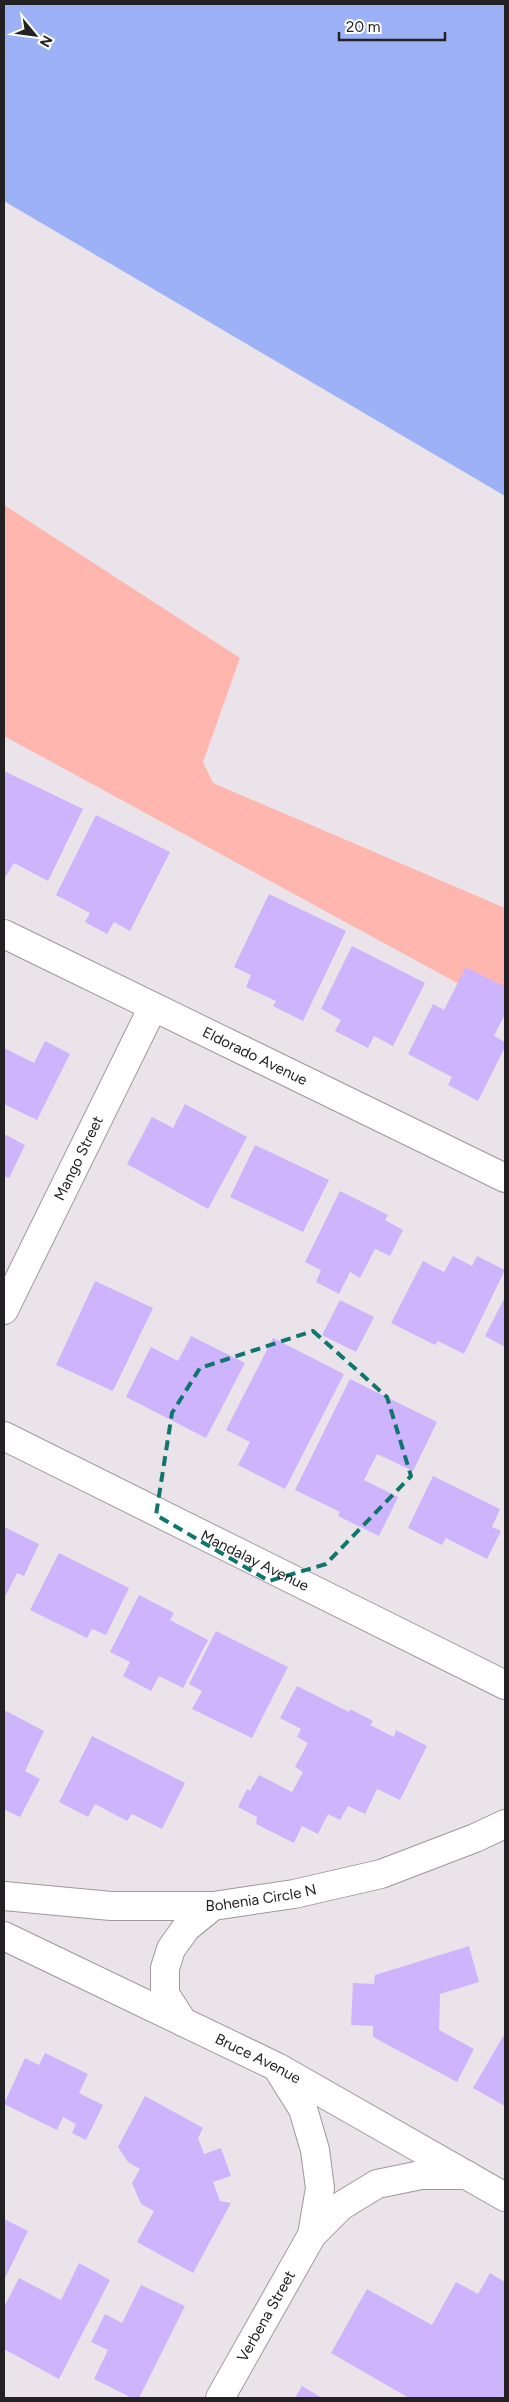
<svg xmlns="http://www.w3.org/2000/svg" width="509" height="2402" viewBox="0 0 509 2402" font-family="Figtree,sans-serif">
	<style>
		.green { fill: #feb6ae }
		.water { fill: #9db1f7 }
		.building { fill: #ceb4fc }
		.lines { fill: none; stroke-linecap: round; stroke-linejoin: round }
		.minor-casing { stroke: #9e989d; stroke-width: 30 }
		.minor { stroke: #fff; stroke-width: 28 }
		.marked { fill: none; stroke: #0f766e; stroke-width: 4; stroke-dasharray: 10 6; stroke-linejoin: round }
		.labels { text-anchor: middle; stroke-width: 4.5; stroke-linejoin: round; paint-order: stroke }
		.street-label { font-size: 15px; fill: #242124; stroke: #fff }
	</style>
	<rect width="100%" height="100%" fill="#eae3e9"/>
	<path class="green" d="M4,505L240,658L203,762L213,783L505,908V1009L4,736Z"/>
	<path class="water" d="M4,4H505V496L4,201Z"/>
	<path class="building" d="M4,771L83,809L48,881L14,863L4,879Z
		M96,815L170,852L130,931L114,922L107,934L85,922L90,913L56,895Z
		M269,894L346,931L303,1021L273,1006L276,1001L246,987L251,975L234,967Z
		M352,946L425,983L393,1046L374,1036L368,1048L335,1031L341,1020L321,1009Z
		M466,967L505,987V1014L494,1036L505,1042V1047L478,1101L448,1085L452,1077L408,1054L433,1004L444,1010Z
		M45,1041L70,1054L37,1120L4,1104V1048L34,1063Z
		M185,1104L247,1137L208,1209L127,1164L152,1117L173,1128Z
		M4,1134L25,1145L9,1178L4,1176Z
		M255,1145L329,1180L303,1232L230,1197Z
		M340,1191L388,1215L385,1220L403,1230L390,1256L375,1249L360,1278L350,1272L339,1294L316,1282L321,1270L305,1262Z
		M453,1256L472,1266L477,1256L505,1270L464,1354L438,1341L435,1345L391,1323L423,1261L444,1272Z
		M95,1281L153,1308L113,1391L56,1365Z
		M505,1297V1347L485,1336Z
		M340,1300L374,1317L356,1352L322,1335Z
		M191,1336L245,1363L206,1438L126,1397L151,1347L178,1361Z
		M273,1338L344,1374L285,1489L238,1465L250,1442L226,1430Z
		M350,1379L437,1422L413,1471L377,1454L364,1480L398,1497L379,1536L338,1516L340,1512L295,1490Z
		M433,1476L500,1509L492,1527L501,1531L487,1559L446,1538L442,1545L408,1528Z
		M4,1527L39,1544L24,1576L17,1573L4,1599Z
		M59,1553L129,1588L106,1635L92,1629L87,1638L30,1610Z
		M139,1595L174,1613L170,1620L208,1640L183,1688L159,1676L151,1691L123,1676L130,1662L110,1652Z
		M216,1631L288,1667L252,1738L192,1709L202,1691L189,1684Z
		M297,1686L349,1712L350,1709L373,1721L370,1725L394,1737L396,1730L427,1746L400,1800L377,1789L365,1814L348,1806L340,1820L328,1814L318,1834L302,1826L294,1843L256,1824L257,1817L238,1807L247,1789L250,1791L259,1775L292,1792L303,1772L295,1767L308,1743L297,1737L301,1729L280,1718Z
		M4,1710L44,1731L25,1771L40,1779L20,1817L5,1810L4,1813Z
		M92,1736L185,1783L162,1829L132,1814L127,1821L95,1804L88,1817L59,1802Z
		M469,1946L479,1982L440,1994L439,2030L474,2049L457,2082L373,2037V2026L351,2025L353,1983L374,1984L375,1975Z
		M505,2033V2106L473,2088Z
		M45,2053L88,2074L79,2093L103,2105L86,2140L72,2133L76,2124L63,2117L57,2130L4,2104L25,2058L39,2065Z
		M145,2096L203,2128L198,2138L204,2154L221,2148L231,2176L213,2182L220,2201L231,2203L193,2273L137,2242L154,2211L141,2204L132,2183L140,2169L128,2162L118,2147Z
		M4,2219L28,2231L4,2280Z
		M79,2263L110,2280L59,2379L4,2349V2307L19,2278L61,2300Z
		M490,2273L505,2282L504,2398H409L331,2353L367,2289L432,2325L456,2282L478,2294Z
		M141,2285L185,2306L139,2398H132L94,2379L108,2350L91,2342L105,2314L122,2323Z
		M302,2386L322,2398H295Z"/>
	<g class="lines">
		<defs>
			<g id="minor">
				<path id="s1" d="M4,934L505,1178"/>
				<path id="s2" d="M4,1310L153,1007"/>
				<path id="s3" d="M4,1436L505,1685"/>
				<path id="s4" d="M4,1896L111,1906H213L294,1894L381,1874L475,1838L505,1824"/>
				<path id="s5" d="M4,1936L277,2067L505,2197"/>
				<path d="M183,2022L165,1994V1968L171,1949L186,1928L213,1906"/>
				<path d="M278,2069L303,2109L315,2150L320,2188L312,2235"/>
				<path id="s6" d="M220,2398L312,2235L341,2206L377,2184L421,2175H467"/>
			</g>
		</defs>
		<use href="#minor" class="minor-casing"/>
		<use href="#minor" class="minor"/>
	</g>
	<path class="marked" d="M313,1331L387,1397L411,1476L326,1564L269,1581L156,1515L172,1413L200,1368Z"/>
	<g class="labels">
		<g class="street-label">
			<text dy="5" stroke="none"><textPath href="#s1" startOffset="279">Eldorado Avenue</textPath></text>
			<text dy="5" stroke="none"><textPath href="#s2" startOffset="169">Mango Street</textPath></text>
			<text dy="5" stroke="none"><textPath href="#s3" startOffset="280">Mandalay Avenue</textPath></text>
			<text dy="5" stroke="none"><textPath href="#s4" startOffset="258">Bohenia Circle N</textPath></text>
			<text dy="5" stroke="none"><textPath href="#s5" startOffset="282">Bruce Avenue</textPath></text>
			<text dy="5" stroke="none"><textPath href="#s6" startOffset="94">Verbena Street</textPath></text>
		</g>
	</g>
	<rect width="509" height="2402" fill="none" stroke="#242124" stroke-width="10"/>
	<g transform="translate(35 35) rotate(119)" stroke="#ffffff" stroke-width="4" paint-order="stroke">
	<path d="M0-4L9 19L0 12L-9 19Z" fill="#242124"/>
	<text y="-8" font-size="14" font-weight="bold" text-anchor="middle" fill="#242124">N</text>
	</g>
	<path d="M339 32v8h106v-8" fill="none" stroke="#242124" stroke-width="2.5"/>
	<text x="346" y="32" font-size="15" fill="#242124" stroke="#ffffff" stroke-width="4" paint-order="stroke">20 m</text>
</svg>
